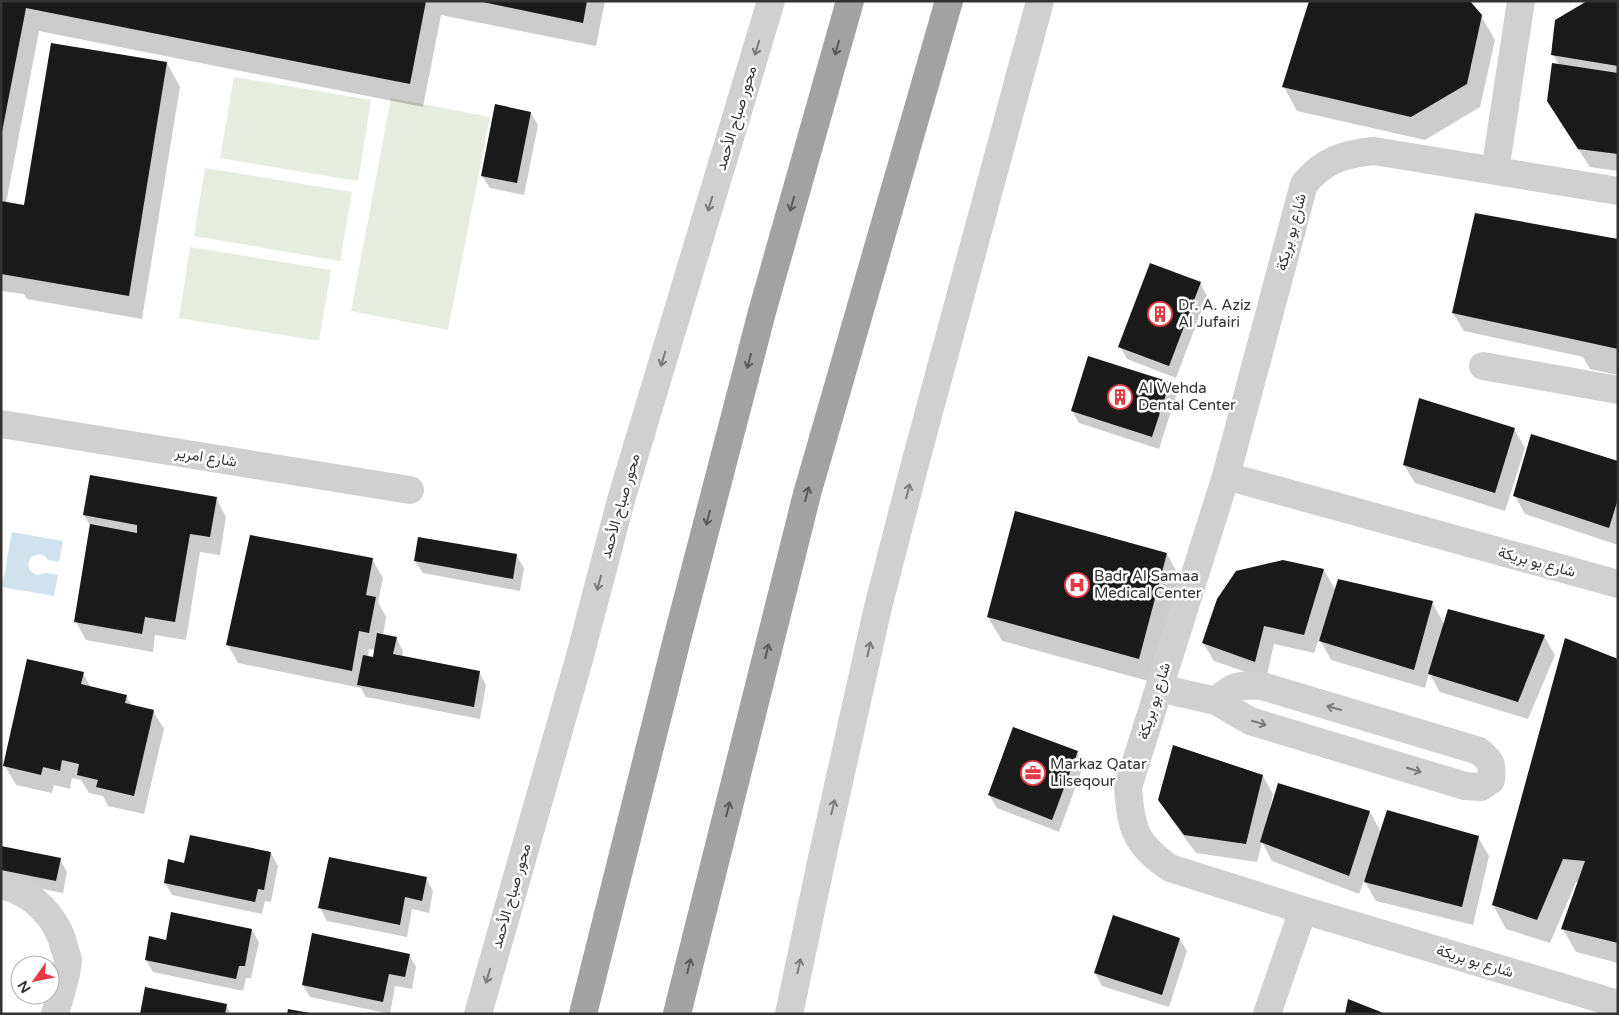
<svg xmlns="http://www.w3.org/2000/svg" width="1619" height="1015" viewBox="0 0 1619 1015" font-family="'Varela Round',Vazirmatn,sans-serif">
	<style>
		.green { fill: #e6ecdf }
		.water { fill: #cfe2ee }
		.shadow { fill: #0003; fill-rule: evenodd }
		.building { fill: #1a1a1a }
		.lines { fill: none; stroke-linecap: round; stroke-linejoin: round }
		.minor { stroke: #d0d0d0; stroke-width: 28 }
		.tertiary { stroke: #d0d0d0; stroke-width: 28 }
		.trunk { stroke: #a2a2a2; stroke-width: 28 }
		.oneway { stroke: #7a7a7a }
		.oneway2 { stroke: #5a5a5a }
		.labels { text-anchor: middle; stroke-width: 5; stroke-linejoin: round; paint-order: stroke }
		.street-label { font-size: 15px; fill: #333; stroke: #fff }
		.poi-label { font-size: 15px; fill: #333; stroke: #fff; text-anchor: start }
	</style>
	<rect width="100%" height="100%" fill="#fff"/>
	<path class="green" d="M234,77L371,100L358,181L220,158Z
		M391,98L490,117L448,330L351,311Z
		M205,168L352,192L340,261L194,236Z
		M190,247L331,270L319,341L179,318Z"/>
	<path class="water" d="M12,532L63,541L59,562L48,560L45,556L39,554L31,557L28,564L30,571L36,575L46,573L58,575L54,596L2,587Z"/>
	<path class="shadow" d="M1,1H605L596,46L441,15L423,107L39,31L6,203L25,206L167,63L180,87L142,319L27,299L24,294L1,291Z
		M1618,1V171L1590,167L1559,120V65L1553,54Z
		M1481,16L1495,40L1480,107L1425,140L1297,111L1284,87Z
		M531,113L538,125L524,195L490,188L482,176Z
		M1618,240V375L1590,369L1583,357L1464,331L1453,313Z
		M1200,283L1207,296L1176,378L1127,359L1120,346Z
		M1169,383L1176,396L1159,449L1079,423L1072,411Z
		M1514,429L1525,448L1505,511L1415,483L1404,465Z
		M1618,462V545L1525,514L1515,496Z
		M216,498L226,517L220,555L200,552L186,640L155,635L153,652L86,640L76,622L91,527L84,515Z
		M1167,554L1180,578L1152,682L1002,641L988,617Z
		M516,555L524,568L520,591L423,573L415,561Z
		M372,559L383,578L378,602L386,617L383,635L396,638L403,651L402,657L479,672L486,685L480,719L366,697L361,688L238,663L228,645ZM369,649L375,650L374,659L368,657Z
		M1324,570L1336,591L1432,602L1444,624L1544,636L1555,655L1528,719L1440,692L1429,673L1425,688L1331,660L1319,638L1314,653L1274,644L1266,679L1214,661L1203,643Z
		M1618,660V963L1576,952L1563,929L1579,882H1576L1550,943L1506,929L1493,905Z
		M83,673L91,688L126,696L132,706L153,711L164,729L144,814L108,806L103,796L89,793L81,780L72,778L70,789L54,785L52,793L16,785L5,766Z
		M1077,752L1084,764L1059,832L997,808L989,795Z
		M1263,776L1273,794L1270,808L1370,812L1381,832L1478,837L1489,856L1473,925L1376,901L1364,880L1359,894L1272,861L1262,842L1257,862L1196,853L1171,819L1160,800Z
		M1,847L60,859L67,872L63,893L1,881Z
		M271,853L278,866L271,902L265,901L262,914L172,895L165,883L185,864Z
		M426,878L433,891L429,913L412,909L407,937L327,921L320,908Z
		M252,930L259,942L251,978H246L243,991L153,972L146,960L167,941Z
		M1180,939L1187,951L1169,1007L1102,986L1095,973Z
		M409,955L416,967L412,989L395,986L390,1014L310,997L303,985Z
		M226,1005L231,1014H141Z"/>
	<path class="building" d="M1,1H426L410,84L26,8L2,132Z
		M478,1H587L583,23Z
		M1309,1H1470L1482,15L1467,84L1411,117L1282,87Z
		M1587,1H1618V66L1551,55L1555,20Z
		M51,43L167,62L129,296L1,274V201L24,205Z
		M1552,63L1618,73V154L1578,149L1547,101Z
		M495,104L531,112L517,183L481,176Z
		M1475,213L1618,239V349L1452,313Z
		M1150,263L1201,282L1169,366L1118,347Z
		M1088,356L1170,382L1152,437L1071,411Z
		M1419,398L1515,428L1495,493L1403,465Z
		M1531,434L1618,461V499L1609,528L1513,496Z
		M90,475L217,497L210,537L190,534L175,622L145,617L142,634L74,622L90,524L137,533V525L83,515Z
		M1015,511L1167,553L1139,659L987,617Z
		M250,535L373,558L366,595L376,597L369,633L359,631L352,671L226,645Z
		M418,537L517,554L513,579L414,561Z
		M1283,560L1324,569L1304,635L1264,626L1255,662L1202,643L1217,599L1236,571Z
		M1338,579L1433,601L1414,670L1319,641Z
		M1448,609L1545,635L1518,702L1428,674Z
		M377,633L397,637L393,654L480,671L474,707L357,685L363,655L373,657Z
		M1565,638L1618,659V943L1561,929L1585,861L1563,859L1537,920L1492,905Z
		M27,659L84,672L81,684L127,695L125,703L154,710L134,796L96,787L98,780L77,775L79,764L62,760L60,771L43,767L41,775L3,766Z
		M1013,727L1078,751L1052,820L988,795Z
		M1173,745L1263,775L1246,844L1184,835L1158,800Z
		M1278,783L1370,811L1349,876L1260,842Z
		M1387,810L1479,836L1462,907L1364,882Z
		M190,835L271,852L264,890L258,889L255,902L164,883L168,859L184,863Z
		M1,846L61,858L56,881L1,870Z
		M329,857L427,877L422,901L405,897L400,925L318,908Z
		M171,912L252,929L245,966H239L236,979L145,960L149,936L166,940Z
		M1113,915L1180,938L1162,995L1094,973Z
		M312,933L410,954L405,977L389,974L383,1002L302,985Z
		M145,987L227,1004L225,1014H140Z
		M1348,999L1386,1014H1345Z
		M288,1009L310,1013V1014H287Z"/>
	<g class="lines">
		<path class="minor" d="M1495,171L1521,1
			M1618,191L1374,151C1344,154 1324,160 1304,184L1226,476L1128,787C1131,829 1135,844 1170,868L1303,910L1618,1004
			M1483,366L1618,390
			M1,424L410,490
			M1226,476L1618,584
			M1159,688L1216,701L1250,721L1465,786L1481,787L1491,780C1493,764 1491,761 1479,751L1262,686C1238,685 1234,684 1216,701
			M1,885C33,892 58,918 65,950C66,953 68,958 68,961C67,975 59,999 55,1014
			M1267,1014L1303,910"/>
		<path class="tertiary" d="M478,1014L580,656L621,500L771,1
			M789,1014L822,858L878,607L916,460L1040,1"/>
		<path class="trunk" d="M583,1014L677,639L762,312L850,1
			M677,1014L807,494L949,1"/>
	</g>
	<defs><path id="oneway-shaft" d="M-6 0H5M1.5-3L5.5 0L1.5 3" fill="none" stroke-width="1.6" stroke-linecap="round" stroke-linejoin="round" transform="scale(1.25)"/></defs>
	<g class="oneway">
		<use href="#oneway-shaft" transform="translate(757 48) rotate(107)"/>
		<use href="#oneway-shaft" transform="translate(710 204) rotate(107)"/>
		<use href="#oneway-shaft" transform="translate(663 359) rotate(107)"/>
		<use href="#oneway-shaft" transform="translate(908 491) rotate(-76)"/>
		<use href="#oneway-shaft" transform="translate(599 583) rotate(105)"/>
		<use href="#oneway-shaft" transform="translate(869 649) rotate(-77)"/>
		<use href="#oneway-shaft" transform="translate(1334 708) rotate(-164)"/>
		<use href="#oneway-shaft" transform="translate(1259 723) rotate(17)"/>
		<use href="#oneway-shaft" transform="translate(1414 770) rotate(17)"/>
		<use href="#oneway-shaft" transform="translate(833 807) rotate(-77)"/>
		<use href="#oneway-shaft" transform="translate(799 966) rotate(-78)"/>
		<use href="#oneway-shaft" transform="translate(488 976) rotate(106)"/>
	</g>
	<g class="oneway2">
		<use href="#oneway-shaft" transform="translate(837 48) rotate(106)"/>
		<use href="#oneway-shaft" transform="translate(792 204) rotate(106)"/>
		<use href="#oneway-shaft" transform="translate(749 361) rotate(105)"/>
		<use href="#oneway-shaft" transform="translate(807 494) rotate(-75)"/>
		<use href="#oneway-shaft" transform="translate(708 518) rotate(105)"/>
		<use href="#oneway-shaft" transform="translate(767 651) rotate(-76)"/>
		<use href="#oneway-shaft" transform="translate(728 809) rotate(-76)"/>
		<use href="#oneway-shaft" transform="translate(689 966) rotate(-76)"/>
	</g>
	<defs>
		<symbol id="building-ring" viewBox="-11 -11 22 22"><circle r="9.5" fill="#fff" stroke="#e63946" stroke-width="1.5"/><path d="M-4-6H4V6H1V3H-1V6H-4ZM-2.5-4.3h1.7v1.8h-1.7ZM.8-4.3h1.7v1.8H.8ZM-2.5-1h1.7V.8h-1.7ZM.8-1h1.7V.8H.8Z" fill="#e63946"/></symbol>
		<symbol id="hospital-ring" viewBox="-11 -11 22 22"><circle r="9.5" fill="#fff" stroke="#e63946" stroke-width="1.5"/><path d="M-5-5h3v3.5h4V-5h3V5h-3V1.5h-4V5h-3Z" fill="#e63946"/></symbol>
		<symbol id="office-ring" viewBox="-11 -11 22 22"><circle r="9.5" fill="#fff" stroke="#e63946" stroke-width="1.5"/><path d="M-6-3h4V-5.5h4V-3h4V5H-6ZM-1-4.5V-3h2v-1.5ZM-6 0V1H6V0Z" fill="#e63946"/></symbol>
	</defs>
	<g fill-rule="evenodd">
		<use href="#building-ring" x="1146" y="300" width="28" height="28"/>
		<use href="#building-ring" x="1106" y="383" width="28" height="28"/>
		<use href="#hospital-ring" x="1063" y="571" width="28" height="28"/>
		<use href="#office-ring" x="1019" y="759" width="28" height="28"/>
	</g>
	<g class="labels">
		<g class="street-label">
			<text transform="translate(736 118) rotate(-73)" y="5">محور صباح الأحمد</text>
			<text transform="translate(1291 232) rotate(-75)" y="5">شارع بو بريكة</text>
			<text transform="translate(206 457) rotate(9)" y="5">شارع امرير</text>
			<text transform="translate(620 506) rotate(-74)" y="5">محور صباح الأحمد</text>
			<text transform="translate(1537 562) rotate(15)" y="5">شارع بو بريكة</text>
			<text transform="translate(1154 701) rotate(-73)" y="5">شارع بو بريكة</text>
			<text transform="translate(511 896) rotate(-74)" y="5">محور صباح الأحمد</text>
			<text transform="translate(1475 961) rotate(17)" y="5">شارع بو بريكة</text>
		</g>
		<g class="poi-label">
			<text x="1178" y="310">Dr. A. Aziz<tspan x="1178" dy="17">Al Jufairi</tspan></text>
			<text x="1138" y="393">Al Wehda<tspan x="1138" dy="17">Dental Center</tspan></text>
			<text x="1094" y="581">Badr Al Samaa<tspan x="1094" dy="17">Medical Center</tspan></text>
			<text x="1050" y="769">Markaz Qatar<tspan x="1050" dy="17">Lilseqour</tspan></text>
		</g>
	</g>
	<rect width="1619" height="1015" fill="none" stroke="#333333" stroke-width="5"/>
	<g transform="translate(35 980) rotate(237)"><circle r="24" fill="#ffffff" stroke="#adadad"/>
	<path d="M0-4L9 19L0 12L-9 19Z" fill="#e63946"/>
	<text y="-8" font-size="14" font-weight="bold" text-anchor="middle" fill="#333333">N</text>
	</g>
</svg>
